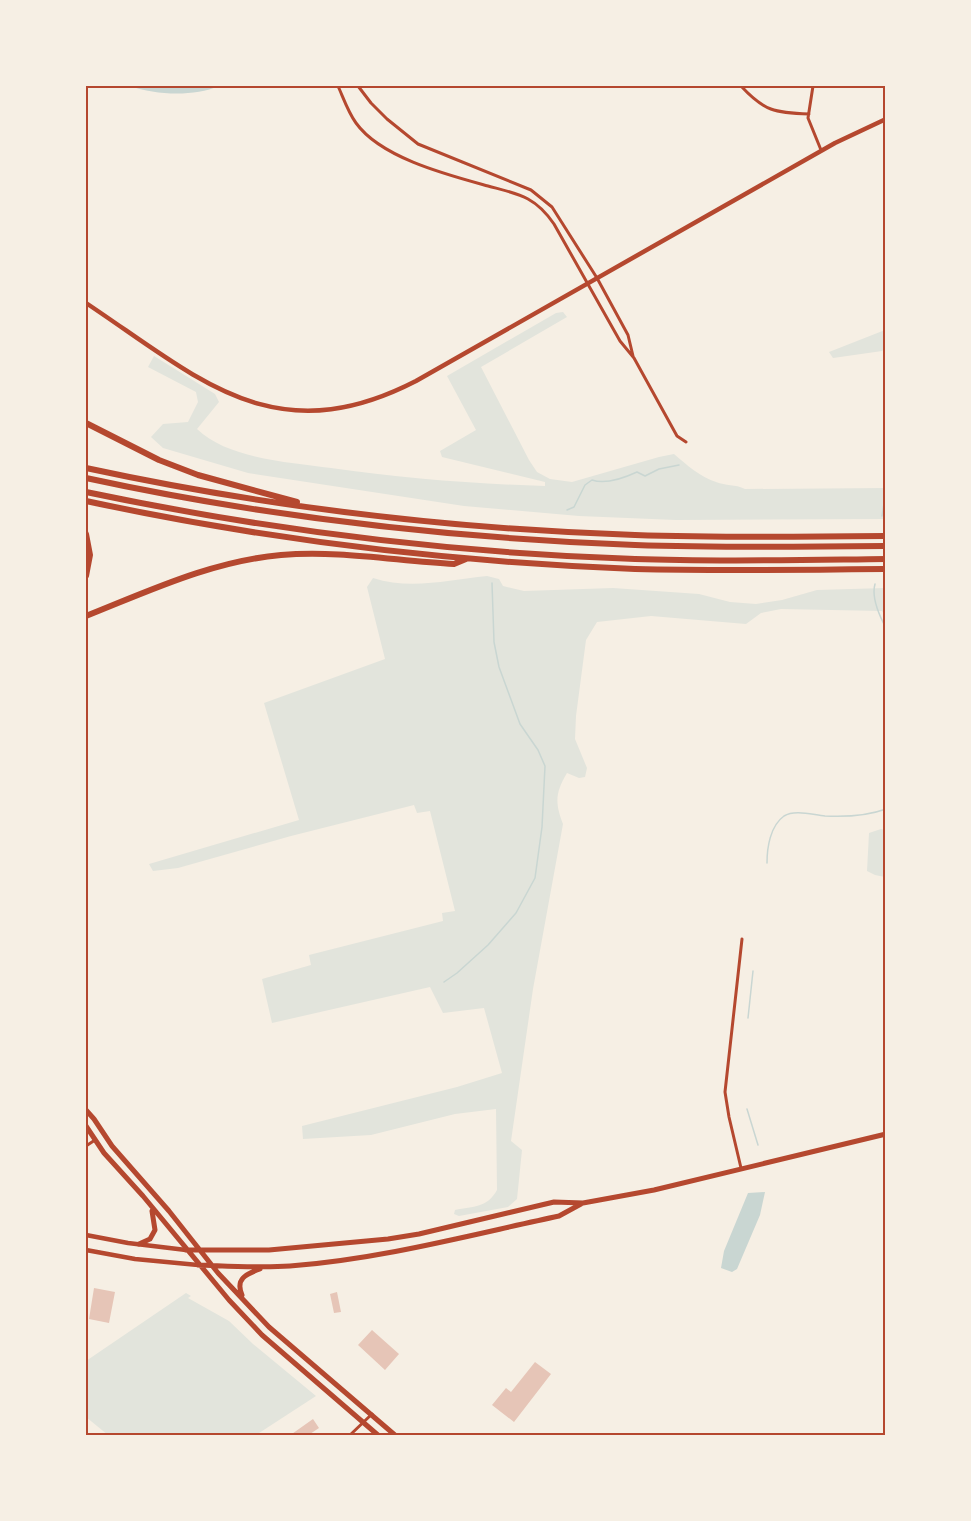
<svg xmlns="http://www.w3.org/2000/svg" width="971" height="1521" viewBox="0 0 971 1521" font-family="Cabin,sans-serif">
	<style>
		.green { fill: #e2e4dc }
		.water { fill: #c9d6d2 }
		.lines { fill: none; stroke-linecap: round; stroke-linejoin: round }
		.stream { stroke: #c9d6d2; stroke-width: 1.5 }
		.building { fill: #e6c5b7 }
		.minor { stroke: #b5482f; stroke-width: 3 }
		.secondary { stroke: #b5482f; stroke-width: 4.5 }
		.primary { stroke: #b5482f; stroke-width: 5 }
		.motorway { stroke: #b5482f; stroke-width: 6 }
		.neatline { fill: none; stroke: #b5482f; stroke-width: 2 }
	</style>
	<rect width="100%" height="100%" fill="#f6efe4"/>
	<path class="green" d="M563,312L567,317L481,367L529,460L537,472L550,479L572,482L659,457L674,454C687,465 700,477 716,482C726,486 735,484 745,489L885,488V519L676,520L579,516L464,506L248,473L163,448L151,437L163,424L188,422L198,402L196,392L148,367L154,356L215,394L219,402L197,429C228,459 289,462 331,468C402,478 473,484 545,486V482L442,457L440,451L476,430L447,376L556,313Z
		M885,330V348L882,351L833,358L829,352Z
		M487,576L499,579L503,586L524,591L613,588L699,594L730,602L756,604L782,600L817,590L885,588L886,618L882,611L781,609L761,613L746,624L651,616L597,622L586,640L576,716L575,739L587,768L585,777L579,778L567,773C555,793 555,803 563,824L533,989L511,1141L522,1150L517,1199L508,1207L459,1216L454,1214L455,1210C474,1206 487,1208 497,1190L496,1109L455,1114L371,1135L303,1139L302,1126L457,1087L502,1073L484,1008L443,1013L430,987L272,1023L262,979L311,965L309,955L443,921L442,913L455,911L430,811L417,813L414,805L291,836L178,868L153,871L149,864L299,820L264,703L385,659L367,587L373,578C410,590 449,580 487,576Z
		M881,829L885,830V877L875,875L867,871L869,833Z
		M186,1293L191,1296L188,1298L229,1321L253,1344L316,1396L256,1435H108L86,1417V1361Z"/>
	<path class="water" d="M130,86H219C193,97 156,95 130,86Z
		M765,1192L760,1215L737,1269L732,1272L721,1268L724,1251L748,1193Z"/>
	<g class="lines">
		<path class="stream" d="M567,510L574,507L585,485L592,480C606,485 624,478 637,472L645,476L659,469L679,465
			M882,516L886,491
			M875,584C871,598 879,615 886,628
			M767,863C767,848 770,826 784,816C795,809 813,815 825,816C845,817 867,816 886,809
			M444,982L457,973L488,945L516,913L535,878L542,827L545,766L538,750L520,724L499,667L494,642L492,583
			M748,1018L753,971
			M747,1109L758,1145"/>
	</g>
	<path class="building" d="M94,1288L115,1292L109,1323L89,1319Z
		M337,1292L341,1312L334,1313L330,1294Z
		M372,1330L399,1354L385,1370L358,1345Z
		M535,1362L551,1374L514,1422L492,1405L506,1388L511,1392Z
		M313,1419L319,1428L307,1436H289Z"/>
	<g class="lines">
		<path class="minor" d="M338,86C343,97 348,112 356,123C381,158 448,175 488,186C518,194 535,196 554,224L620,341L634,358L677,436L686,442
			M358,86L371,103L387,119L418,144L531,190L552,207L597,278L628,335L633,356
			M741,86C764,111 775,113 809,114
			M813,86L808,118L821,150
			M86,1146L95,1140
			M741,1168L729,1117L725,1092L742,939
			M349,1436L372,1414"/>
		<path class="secondary" d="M86,303C200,379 274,454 416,381L835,143L886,119
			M86,1235L128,1243L186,1250
			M86,1250L135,1259L198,1265"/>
		<path class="primary" d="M86,1110L94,1119L112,1146L169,1211L218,1273L269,1327L396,1436
			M86,1126L104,1153L143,1196L229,1300L262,1335L379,1436
			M139,1244L150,1239L155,1230L152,1211
			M186,1250H269L388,1239L419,1234L554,1202L583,1203L654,1190L886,1134
			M198,1265C229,1266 259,1268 290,1266C381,1259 470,1235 559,1216L581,1204
			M242,1295C235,1279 246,1274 260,1269"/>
		<path class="motorway" d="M86,423L159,460L198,475L297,502
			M86,468C267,507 450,529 635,535C719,538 802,537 886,536
			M86,478C266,517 451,538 635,545C719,548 802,547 886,546
			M86,492C267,530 450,553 635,559C719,562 802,560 886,559
			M86,501C267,540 450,562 635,569C719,571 802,570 886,569
			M86,534L90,555L86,576
			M86,616C149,591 212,561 281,555C338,550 397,561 454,564L466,559"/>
	</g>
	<rect width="971" height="1521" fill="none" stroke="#f6efe4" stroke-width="174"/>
	<rect x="87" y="87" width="797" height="1347" class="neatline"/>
</svg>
